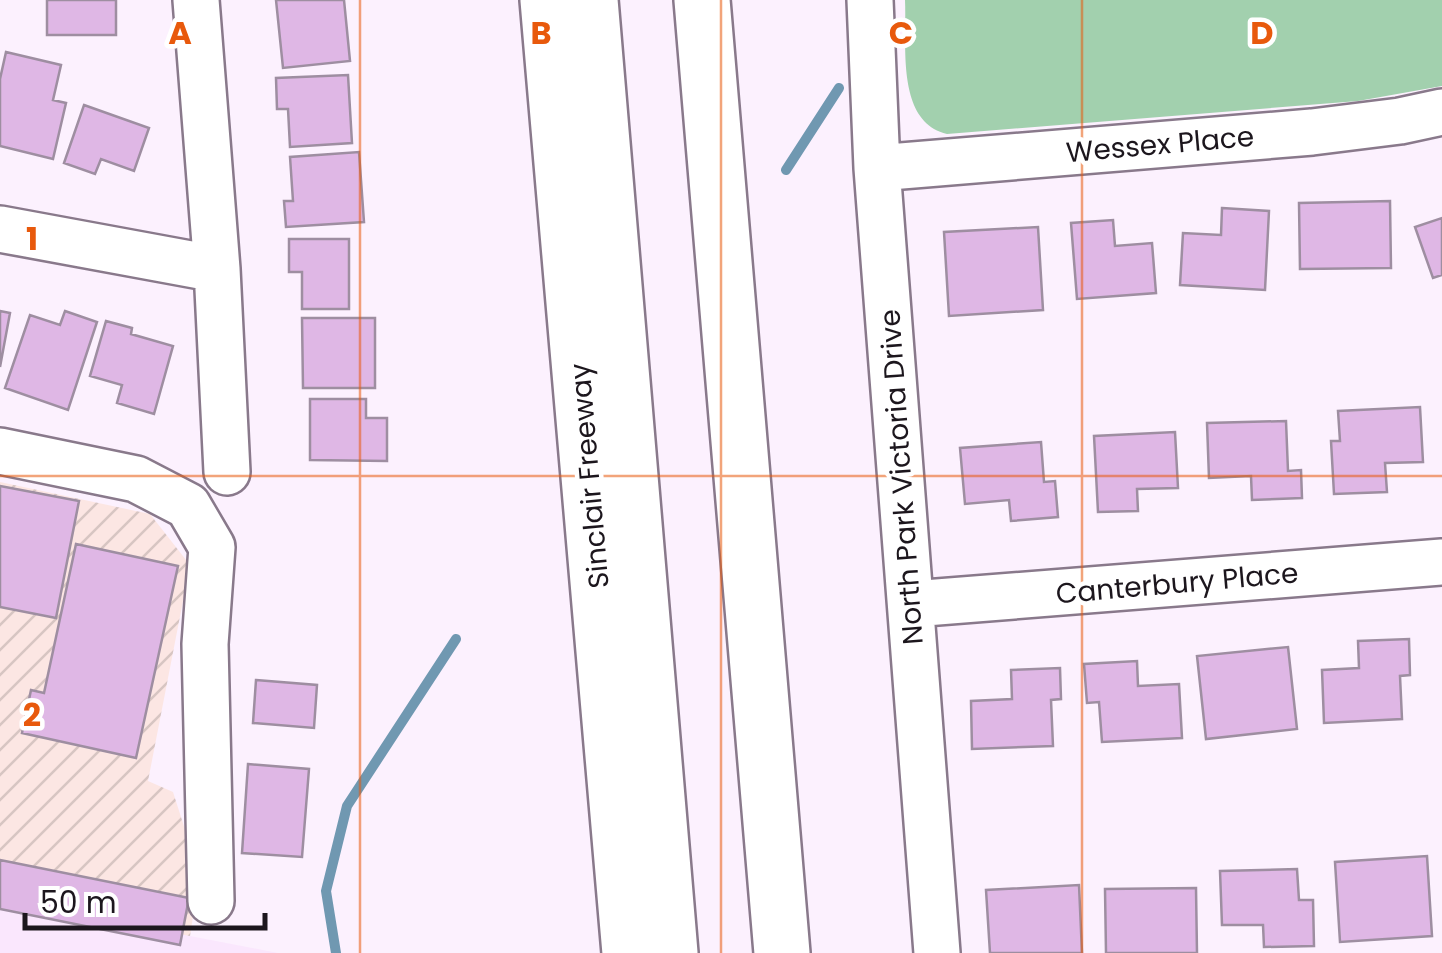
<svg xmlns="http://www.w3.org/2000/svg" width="1442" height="953" viewBox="0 0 1442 953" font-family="Poppins,sans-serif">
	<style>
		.built { fill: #fae7fd }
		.industrial { fill: url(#industrial-furrows) }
		.park { fill: #a2d0ae }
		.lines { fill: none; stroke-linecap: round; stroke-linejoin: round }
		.stream { stroke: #7098b1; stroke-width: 10 }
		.building { fill: #dfb7e5; stroke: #9e8ea1; stroke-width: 2.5 }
		.minor-casing { stroke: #89798b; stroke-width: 50 }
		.highway-casing { stroke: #89798b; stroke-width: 60 }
		.minor { stroke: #fff; stroke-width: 45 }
		.highway { stroke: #fff; stroke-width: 55 }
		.grid { fill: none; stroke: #e8590c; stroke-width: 2.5; stroke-opacity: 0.55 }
		.labels { text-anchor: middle; stroke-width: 9; stroke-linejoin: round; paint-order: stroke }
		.street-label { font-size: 28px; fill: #1c161d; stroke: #fff }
		.grid-label { font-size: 32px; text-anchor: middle; font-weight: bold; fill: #e8590c; stroke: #fff; stroke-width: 9; stroke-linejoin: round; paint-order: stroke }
	</style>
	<defs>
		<pattern id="industrial-furrows" width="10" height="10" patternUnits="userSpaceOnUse" patternTransform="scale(2.5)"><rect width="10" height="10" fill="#fce6e3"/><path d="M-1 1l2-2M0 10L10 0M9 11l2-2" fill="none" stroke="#d7c5c2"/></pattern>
	</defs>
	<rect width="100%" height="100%" fill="#fcf1fe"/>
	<path class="built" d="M0,898L190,936L278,953H0Z"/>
	<path class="industrial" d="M0,482L150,514L190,565L148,781L173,792L189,842L197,890L190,936L0,900Z"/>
	<path class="park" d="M905,0H1442V86L1358,101L947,134C895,122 907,43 905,0Z"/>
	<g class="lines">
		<path class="stream" d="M786,170L839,88
			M336,953L326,891L347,806L456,639"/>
	</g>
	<path class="building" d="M47,0H116V35H47Z
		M276,0H344L350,61L283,68Z
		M6,52L61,65L53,100L66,103L53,159L0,146V79Z
		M348,75L352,143L290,147L288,109H277L276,78Z
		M84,105L149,128L134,171L101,159L95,174L64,163Z
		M359,152L364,222L286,227L284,201H293L290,157Z
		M1390,201L1391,268L1300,269L1299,203Z
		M1222,208L1269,211L1265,290L1180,285L1183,233L1221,235Z
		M1442,218V275L1433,278L1415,227Z
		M1113,220L1115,246L1152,243L1156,293L1077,299L1071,223Z
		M1038,227L1043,310L949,316L944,232Z
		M289,239H349V309H302V272H289Z
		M0,311L10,313L0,367Z
		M65,311L97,322L68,410L5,388L30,315L60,325Z
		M302,318H375V388H303Z
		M106,321L132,328L131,334L173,346L154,414L117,403L122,385L90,376Z
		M310,399H366V418H387V461L310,460Z
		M1420,407L1423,462L1385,463L1387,492L1334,494L1331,441H1340L1338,411Z
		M1286,421L1288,471L1301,470L1302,498L1252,500L1251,476L1209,478L1207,423Z
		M1175,432L1178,488L1137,489L1138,511L1098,512L1094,436Z
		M1041,442L1044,482L1055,481L1058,517L1011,521L1009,500L965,504L960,448Z
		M0,486L79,501L56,618L0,607Z
		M76,544L178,566L136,758L22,733L31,690L44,693Z
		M1409,639L1410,675L1400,676L1402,719L1324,723L1322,670L1359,668L1358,641Z
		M1288,647L1297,729L1206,739L1197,656Z
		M1137,661L1138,686L1179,684L1182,738L1102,742L1099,702L1087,703L1084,664Z
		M1060,668L1061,699L1051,700L1053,746L972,749L971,701L1012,699L1011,670Z
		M256,680L317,685L314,728L253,723Z
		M248,764L309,769L302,857L242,853Z
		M1427,856L1432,936L1340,942L1335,862Z
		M0,860L189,898L180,945L0,909Z
		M1297,869L1299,900H1313L1314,946L1264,947L1263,925H1222L1220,871Z
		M1079,885L1082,953H990L986,890Z
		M1196,888L1197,953H1106L1105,889Z"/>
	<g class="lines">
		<defs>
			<path id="minor" d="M196,0L217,269L227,472
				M870,0L877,168L937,953
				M877,168L1312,132L1400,121L1442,112
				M0,229L217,269
				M0,451L136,479L188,506L212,547L205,644L211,901
				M912,604L1442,562"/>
			<path id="highway" d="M548,0L630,953
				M590,0L670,953
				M702,0L782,953"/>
		</defs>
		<use href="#minor" class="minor-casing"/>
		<use href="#highway" class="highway-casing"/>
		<use href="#minor" class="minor"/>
		<use href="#highway" class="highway"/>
	</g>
	<path class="grid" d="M360,0V953M721,0V953M1082,0V953M0,476H1442"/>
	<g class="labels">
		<g class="street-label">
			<text transform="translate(1160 144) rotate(-5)" y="10">Wessex Place</text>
			<text transform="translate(589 476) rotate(-95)" y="10">Sinclair Freeway</text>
			<text transform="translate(901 477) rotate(-94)" y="10">North Park Victoria Drive</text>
			<text transform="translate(1177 583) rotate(-5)" y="10">Canterbury Place</text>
		</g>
	</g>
	<g class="grid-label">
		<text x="180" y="44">A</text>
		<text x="541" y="44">B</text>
		<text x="901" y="44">C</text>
		<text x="1262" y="44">D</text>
		<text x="32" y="250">1</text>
		<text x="32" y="726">2</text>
	</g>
	<path d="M25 913v15h240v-15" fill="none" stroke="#1c161d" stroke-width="5"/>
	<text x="40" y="913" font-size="30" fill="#1c161d" stroke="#ffffff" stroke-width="8" paint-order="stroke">50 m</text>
</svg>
